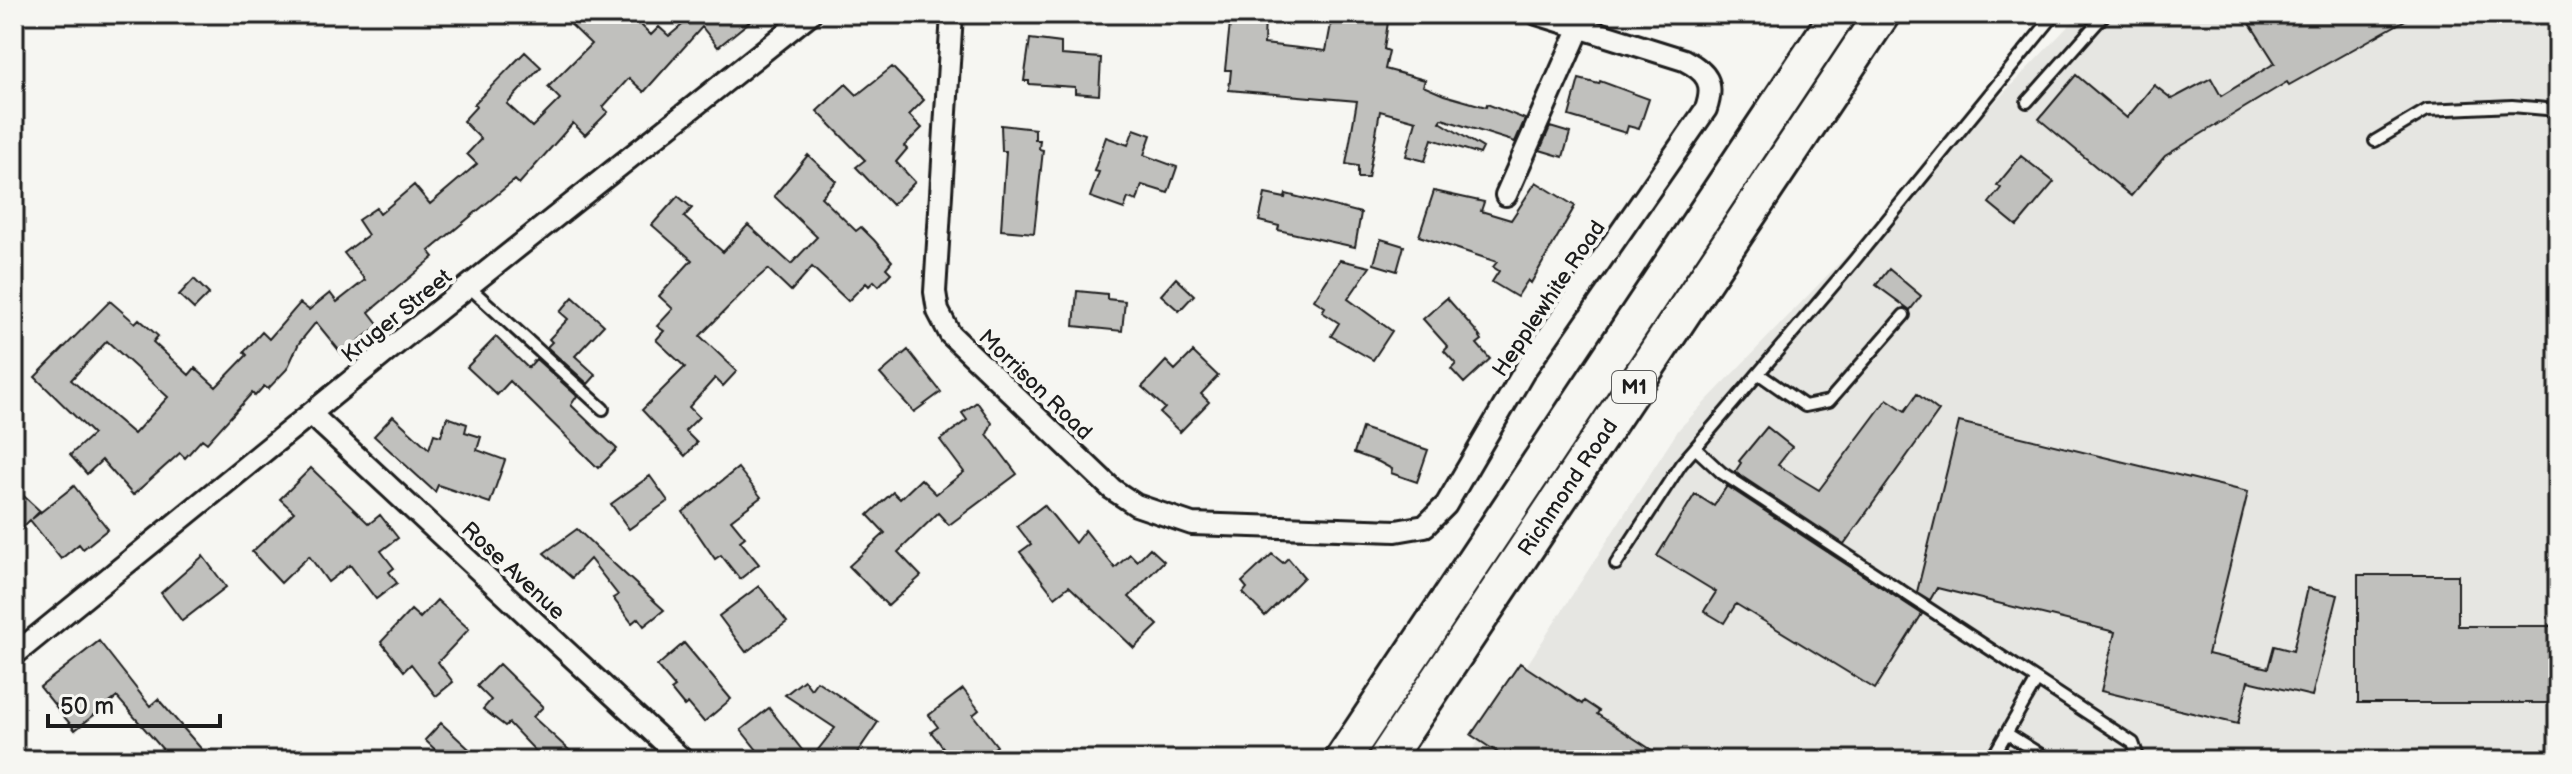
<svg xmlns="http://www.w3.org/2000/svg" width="2572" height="774" viewBox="0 0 2572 774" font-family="'Balsamiq Sans',sans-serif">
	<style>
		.built { fill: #e6e6e2 }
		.building { fill: #c0c0bd; stroke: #1c1c1c; stroke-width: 2; fill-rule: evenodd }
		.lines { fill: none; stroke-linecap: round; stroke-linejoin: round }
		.service-casing { stroke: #1c1c1c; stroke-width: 16 }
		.minor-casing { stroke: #1c1c1c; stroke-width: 26 }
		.trunk-casing { stroke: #1c1c1c; stroke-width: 40 }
		.service { stroke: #f6f6f2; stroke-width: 10 }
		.minor { stroke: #f6f6f2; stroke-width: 20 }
		.trunk { stroke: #f6f6f2; stroke-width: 34 }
		.labels { text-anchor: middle; stroke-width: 8; stroke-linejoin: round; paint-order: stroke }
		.shield { fill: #f6f6f2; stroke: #5d5d5c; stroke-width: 2 }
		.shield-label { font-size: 20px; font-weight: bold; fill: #1c1c1c }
		.street-label { font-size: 22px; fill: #1c1c1c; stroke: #f6f6f2 }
	</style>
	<rect width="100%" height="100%" fill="#f6f6f2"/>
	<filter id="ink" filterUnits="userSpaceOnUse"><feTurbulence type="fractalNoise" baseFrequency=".0125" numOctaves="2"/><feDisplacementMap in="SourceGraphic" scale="16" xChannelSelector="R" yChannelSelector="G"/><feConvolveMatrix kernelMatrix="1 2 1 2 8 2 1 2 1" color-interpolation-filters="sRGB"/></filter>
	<g filter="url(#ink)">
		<path class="built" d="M2080,14H2558V760H1466L1679,429Z"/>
		<path class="building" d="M560,14H630L651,35L659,27L669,36L693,16L691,14H759L718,47L702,27L644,92L629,78L603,107L608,112L585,135L573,123L519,184L515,180L505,188L429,251L434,257L369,312L379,325L342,354L316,322L299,343L287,369L268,389L264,386L255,396L252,393L207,443L202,439L185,458L180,453L133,495L102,460L87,474L70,455L93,434L35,377L110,301L135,323L139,319L158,336L153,342L189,375L195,368L216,387L247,355L244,352L262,332L269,339L300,303L309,310L330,293L337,302L365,280L344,253L368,235L358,220L376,208L380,214L414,185L430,204L477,164L467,154L481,139L463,121L476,107L474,104L525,52L541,67L507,104L532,127L560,99L548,87L591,44ZM107,341L168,397L134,434L71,380Z
			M1231,14H1265L1264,44L1326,51L1333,14H1365L1364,19L1388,22L1384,49L1389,51L1385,69L1425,80L1423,86L1444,95L1486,107L1487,104L1525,119L1515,142L1442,119L1440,122L1483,148L1480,154L1432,139L1425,161L1406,156L1416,121L1380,111L1368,178H1358V166L1346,164L1357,101L1229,90L1231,70H1225Z
			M2244,14H2416L2289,85L2287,82L2165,156L2131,196L2039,119L2076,75L2127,118L2154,85L2172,99L2211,78L2221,96L2275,63Z
			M1030,39L1061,43V55L1101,58L1099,95L1075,93V87L1029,84V81H1024Z
			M892,67L924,100L909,115L922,128L904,146L907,149L896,162L915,182L892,205L856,167L865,160L817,111L846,84L857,95Z
			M1579,79L1599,84L1600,81L1649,99L1639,129L1628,126L1626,133L1569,116Z
			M1001,125L1035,129V140H1040L1039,149L1043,150L1034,233L1001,230L1006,151H1002Z
			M1550,127L1570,133L1563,157L1540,150Z
			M1134,129L1151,135L1144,155L1177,167L1168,193L1142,185L1137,201L1128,198L1124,209L1090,197L1099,172L1094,171L1106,137L1128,145Z
			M808,155L836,181L821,197L856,231L861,227L874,240L892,261L886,268L891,273L879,286L874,281L869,286L866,283L848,301L812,267L791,291L768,269L753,282L700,336L737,371L723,386L715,378L689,407L699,417L685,431L697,443L685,456L642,410L685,367L656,340L664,331L657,326L673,309L659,296L692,260L652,225L678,196L692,208L684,217L723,252L748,225L791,264L817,237L774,196Z
			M2021,156L2054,182L2017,226L1989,203L2001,188L1997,185Z
			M1536,182L1575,206L1531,283L1528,280L1517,297L1492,282L1499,271L1493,267L1497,262L1419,236L1434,191L1484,202L1481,211L1511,220Z
			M1265,194L1285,198L1286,194L1361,213L1355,247L1278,230L1279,226L1259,221Z
			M1381,239L1404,246L1397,271L1374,264Z
			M1340,260L1370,267L1348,299L1392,331L1373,360L1331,336L1339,323L1322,312L1325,307L1314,300Z
			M1889,269L1921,296L1910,310L1876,285Z
			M1176,278L1194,295L1179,311L1161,295Z
			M194,279L209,294L194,309L179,295Z
			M1077,291L1107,294V299L1125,301L1122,331L1074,326Z
			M573,297L604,325L575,356L596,375L588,384L547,347L552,342L549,339L568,319L560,312Z
			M1447,298L1476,331L1482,340L1477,344L1490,359L1464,383L1451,369L1456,364L1444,351L1448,347L1423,319Z
			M496,337L528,368L536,359L577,396L571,405L617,449L598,468L510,381L497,395L467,367Z
			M908,350L941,392L914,412L880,374Z
			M1193,352L1218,376L1201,394L1209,402L1180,432L1160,413L1165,408L1142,387L1166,361L1175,370Z
			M1917,394L1939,411L1844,544L1735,472L1741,463L1739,461L1767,427L1792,447L1778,465L1819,490L1887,399L1905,411Z
			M977,402L992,423L987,434L1017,474L949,525L938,513L898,552L921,576L888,606L849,566L885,533L868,515L893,492L900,499L921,479L936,494L964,472L940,440L967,420L962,413Z
			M393,416L429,449L434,434L441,436L447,417L467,424L465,432L481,437L477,450L505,460L490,503L438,485L435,492L374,436Z
			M1959,422L2248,492L2208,654L2268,668L2274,646L2293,651L2308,588L2338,595L2312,696L2248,681L2238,724L2101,691L2115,632L1937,588L1930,600L1917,592Z
			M1362,428L1428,450L1417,482L1391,473L1392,469L1379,462L1354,453Z
			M311,468L369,524L380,515L398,538L381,551L394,568L389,572L397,583L376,599L350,565L328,582L309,556L281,583L252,552L294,512L280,499Z
			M738,468L761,497L731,520L745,537L740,541L759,564L740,579L721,555L715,559L683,512Z
			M650,476L668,501L629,529L611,504Z
			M74,486L108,529L83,549L79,544L61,559L30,520L14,536V487L40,511L32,519Z
			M1727,486L1922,614L1875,689L1736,604L1724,623L1704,611L1716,592L1657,556L1695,494L1714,506Z
			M1044,505L1075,543L1085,530L1115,568L1130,554L1137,561L1150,548L1164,561L1129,597L1158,625L1134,648L1069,586L1055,597L1020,552L1031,544L1017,526Z
			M577,529L599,550L664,610L644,626L638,618L632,623L613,598L618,595L590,559L572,578L544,553Z
			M1272,554L1283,563L1288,558L1304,577L1265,616L1243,593L1247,588L1242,582Z
			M203,556L226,587L182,621L161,593Z
			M2358,575H2458V626H2555L2558,703H2358Z
			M759,586L787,622L746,652L719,616Z
			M437,600L469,629L438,662L453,682L436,696L411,664L404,671L381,642L411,610L420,618Z
			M99,641L150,706L158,699L211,760H172L117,697L75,730L40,687Z
			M684,643L731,699L704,722L688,703L684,706L671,690L675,687L657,666Z
			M1520,663L1582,704L1584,701L1599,711L1597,714L1667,760H1509L1471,735Z
			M499,664L543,707L533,717L580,760H544L509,723L505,726L483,709L491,700L477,686Z
			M804,680L811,689L817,681L878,722L852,760H810L835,728L785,695Z
			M963,689L979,710L973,715L997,746L978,760H953L931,732L938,727L929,715Z
			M769,708L810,760H765L741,730Z
			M441,723L481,760H446L425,740Z"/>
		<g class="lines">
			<defs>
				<path id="service" d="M2055,14L1853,262L1695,448L1722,473L2133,743L2139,760
					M2027,102L2105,14
					M2375,141L2427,110L2512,106L2558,110
					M469,287L603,409
					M1759,374L1805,406L1829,401L1904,315
					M1616,564L1681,464L1695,448
					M2006,733L2049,760
					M1991,760L2037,680"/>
				<path id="minor" d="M952,14L935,292L938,311L950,334L1112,489L1136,505L1192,524L1396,531L1425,526L1446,505L1525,370L1706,109C1715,83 1707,72 1684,60L1537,14
					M1506,195L1580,27
					M312,415L683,760
					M14,655L401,340L810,14"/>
				<path id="trunk" d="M1342,760L1838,14
					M1385,760L1882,14"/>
			</defs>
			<use href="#service" class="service-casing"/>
			<use href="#minor" class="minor-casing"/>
			<use href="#trunk" class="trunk-casing"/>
			<use href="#service" class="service"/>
			<use href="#minor" class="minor"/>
			<use href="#trunk" class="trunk"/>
		</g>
	</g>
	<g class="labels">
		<rect class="shield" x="1612" y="371" width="44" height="32" rx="6"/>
		<g class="shield-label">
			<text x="1634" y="394">M1</text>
		</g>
		<g class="street-label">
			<text transform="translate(1548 298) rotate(-56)" y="8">Hepplewhite Road</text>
			<text transform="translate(396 315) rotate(-39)" y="8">Kruger Street</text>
			<text transform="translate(1036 384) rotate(44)" y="8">Morrison Road</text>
			<text transform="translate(1567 487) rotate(-56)" y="8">Richmond Road</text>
			<text transform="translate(514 570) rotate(43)" y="8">Rose Avenue</text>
		</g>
	</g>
	<rect width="2572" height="774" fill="none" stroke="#f6f6f2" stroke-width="48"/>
	<rect x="24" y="24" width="2524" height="726" fill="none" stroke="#1c1c1c" stroke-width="3" filter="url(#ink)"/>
	<path d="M48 714v12h172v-12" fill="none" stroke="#1c1c1c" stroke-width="4"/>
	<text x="60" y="714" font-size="24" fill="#1c1c1c" stroke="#f6f6f2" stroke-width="6" paint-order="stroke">50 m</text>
</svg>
